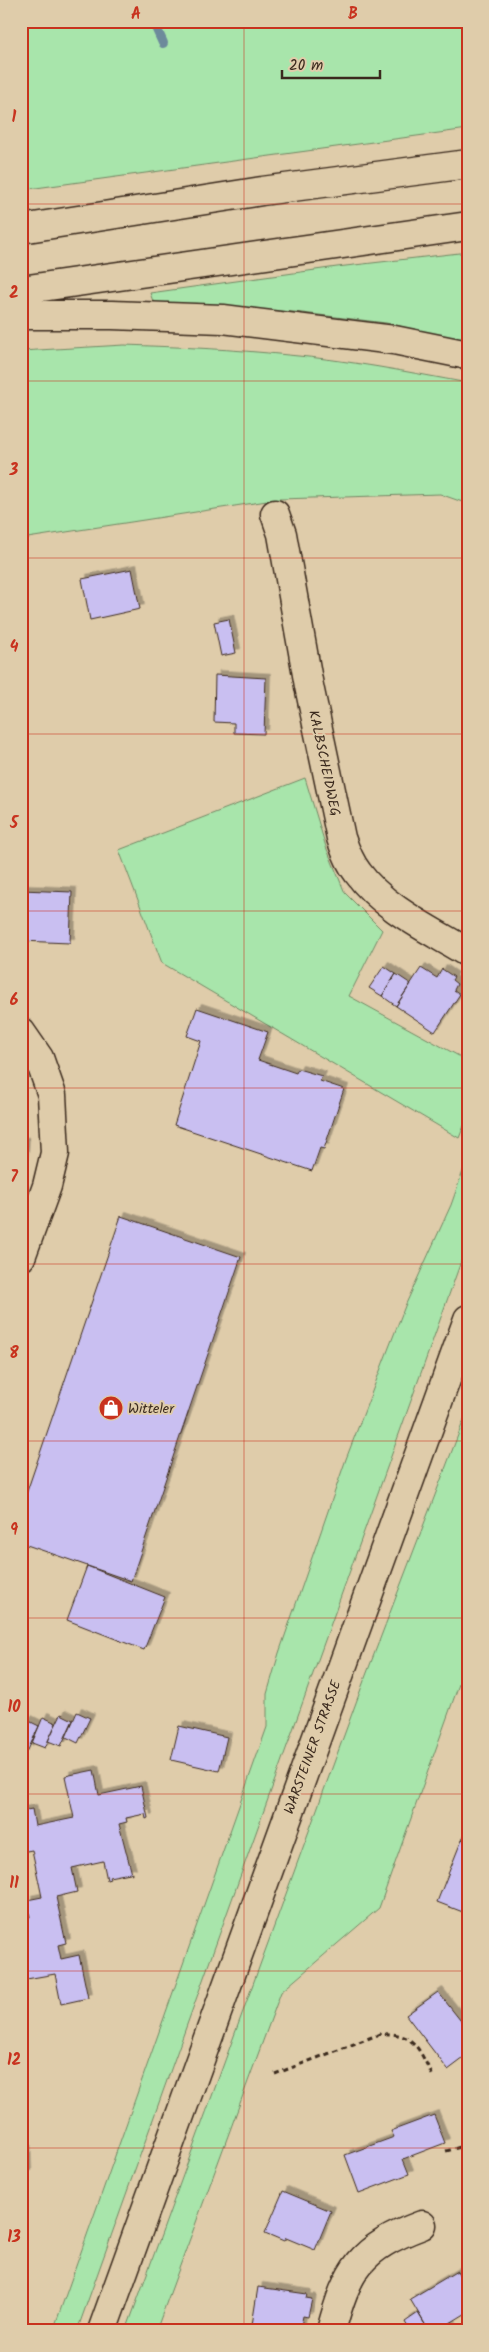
<svg xmlns="http://www.w3.org/2000/svg" width="489" height="2352" viewBox="0 0 489 2352" font-family="Kalam,sans-serif">
	<style>
		.green { fill: #a8e5ab; stroke: #728864 }
		.lines { fill: none; stroke-linecap: round; stroke-linejoin: round }
		.stream { stroke: #6d8a9b; stroke-width: 10 }
		.building { fill: #c9bff1; stroke: #3b2a1e; filter: url(#shadow) }
		.minor-casing { stroke: #3b2a1e; stroke-width: 31 }
		.primary-casing { stroke: #3b2a1e; stroke-width: 31 }
		.motorway-casing { stroke: #3b2a1e; stroke-width: 31 }
		.path { stroke: #3b2a1e; stroke-width: 3; stroke-dasharray: 5 4; stroke-linecap: butt }
		.minor { stroke: #dfccaa; stroke-width: 28 }
		.primary { stroke: #dfccaa; stroke-width: 28 }
		.motorway { stroke: #dfccaa; stroke-width: 28 }
		.grid { fill: none; stroke: #c8321e; stroke-width: 1; stroke-opacity: 0.55 }
		.labels { text-anchor: middle; stroke-width: 4; stroke-linejoin: round; paint-order: stroke }
		.street-label { font-size: 14px; fill: #3b2a1e; stroke: #dfccaa }
		.poi-label { font-size: 14px; fill: #3b2a1e; stroke: #dfccaa; text-anchor: start }
		.neatline { fill: none; stroke: #c8321e; stroke-width: 2 }
		.grid-label { font-size: 16px; text-anchor: middle; font-weight: bold; fill: #c8321e }
	</style>
	<defs>
		<filter id="shadow"><feDropShadow dx="4.5" dy="-4.5" stdDeviation="0" flood-color="#0004"/></filter>
	</defs>
	<rect width="100%" height="100%" fill="#dfccaa"/>
	<filter id="ink" filterUnits="userSpaceOnUse"><feTurbulence type="fractalNoise" baseFrequency=".02" numOctaves="2"/><feDisplacementMap in="SourceGraphic" scale="10" xChannelSelector="R" yChannelSelector="G"/><feConvolveMatrix kernelMatrix="1 2 1 2 8 2 1 2 1" color-interpolation-filters="sRGB"/></filter>
	<g filter="url(#ink)">
		<path class="green" d="M21,21H468V129L21,190Z
			M468,252V342L386,323L294,312L154,304L150,293L337,267Z
			M124,345C179,347 233,349 288,355C348,360 408,372 468,383V504L440,494L280,499L21,539V351Z
			M305,778L326,847L345,893L382,930L349,996L468,1061V1116L459,1138L162,963L119,850Z
			M468,1157V1242L77,2331H53L267,1727V1694L279,1653L346,1459L405,1306L451,1205Z
			M468,1409V1659L379,1908L281,1992L156,2331H126L365,1678Z"/>
		<g class="lines">
			<path class="stream" d="M153,21L163,43"/>
		</g>
		<path class="building" d="M132,569L140,609L90,620L82,579Z
			M229,619L236,653L221,656L214,622Z
			M215,675L266,678L264,734L234,733V723L214,722Z
			M21,890L72,892L70,943L21,941Z
			M384,966L396,974L382,996L369,988Z
			M421,968L437,978L442,969L454,977L452,980L457,984L454,990L460,994L435,1032L396,1006Z
			M396,974L411,984L396,1006L382,996Z
			M197,1008L268,1032L258,1060L296,1073L298,1069L322,1076L320,1081L344,1089L324,1149L320,1148L312,1171L174,1125L201,1041L187,1036Z
			M21,1142H25L23,1167H21Z
			M121,1216L241,1257L131,1581L21,1543V1509Z
			M87,1566L165,1597L144,1650L67,1620Z
			M77,1712L90,1718L78,1743L66,1737Z
			M61,1714L73,1720L61,1746L48,1741Z
			M43,1717L56,1723L45,1748L32,1743Z
			M27,1720L39,1726L28,1750L21,1747V1733Z
			M179,1726L227,1737L219,1771L171,1760Z
			M94,1770L99,1795L141,1786L148,1818L146,1819L145,1814L126,1818L127,1822L119,1824L132,1874L130,1873L109,1877L110,1879L107,1880L103,1861L72,1868L77,1892L56,1897L66,1943L58,1945L61,1959L79,1955L88,1998L61,2004L55,1974L21,1980V1919L30,1917L27,1900L42,1897L32,1850L21,1852V1811L32,1809L35,1826L74,1818L65,1776Z
			M468,1826V1841L462,1839Z
			M462,1839L468,1841V1914L437,1902Z
			M438,1992L468,2030V2055L448,2070L406,2015Z
			M434,2115L445,2143L403,2159L409,2174L359,2193L345,2155L394,2137L391,2131Z
			M26,2146L27,2175H21V2147Z
			M283,2191L331,2211L315,2250L286,2238L284,2241L265,2233Z
			M457,2271L468,2289V2312L450,2323L452,2325L442,2331H429L410,2299Z
			M258,2287L307,2294L306,2298L312,2299L308,2317L303,2316L300,2331H277L252,2325Z
			M418,2313L429,2331H410L405,2322Z"/>
		<g class="lines">
			<defs>
				<path id="minor" d="M275,514L282,534L309,686L341,838C345,850 350,863 358,873C384,909 431,930 468,953
					M21,1032L39,1058L52,1095L55,1153L47,1186L21,1257
					M331,2331C348,2268 360,2248 422,2225"/>
				<path id="primary" d="M102,2331L468,1319"/>
				<path id="motorway" d="M21,229L262,191L468,164
					M21,290L468,226
					M21,315H112L223,319L394,340L468,355"/>
			</defs>
			<use href="#minor" class="minor-casing"/>
			<use href="#primary" class="primary-casing"/>
			<use href="#motorway" class="motorway-casing"/>
			<path class="path" d="M275,2074L380,2034C417,2032 418,2050 434,2078
				M446,2151L468,2145"/>
			<use href="#minor" class="minor"/>
			<use href="#primary" class="primary"/>
			<use href="#motorway" class="motorway"/>
		</g>
	</g>
	<path class="grid" d="M244,21V2331M21,204H468M21,381H468M21,558H468M21,734H468M21,911H468M21,1088H468M21,1264H468M21,1441H468M21,1618H468M21,1794H468M21,1971H468M21,2148H468"/>
	<defs>
		<symbol id="shop-disc" viewBox="-11 -11 22 22"><circle r="9.5" fill="#c8321e" stroke="#dfccaa"/><path d="M-5-2.5h2.3a2.7 3.5 0 0 1 5.4 0H5L5.5 6h-11ZM-1.5-2.5h3a1.5 2.3 0 0 0-3 0Z" fill="#fff"/></symbol>
	</defs>
	<g fill-rule="evenodd">
		<use href="#shop-disc" x="97" y="1394" width="28" height="28"/>
	</g>
	<g class="labels">
		<g class="street-label">
			<text transform="translate(325 763) rotate(78)" y="5">KALBSCHEIDWEG</text>
			<text transform="translate(312 1747) rotate(-70)" y="5">WARSTEINER STRASSE</text>
		</g>
		<g class="poi-label">
			<text x="128" y="1413">Witteler</text>
		</g>
	</g>
	<rect width="489" height="2352" fill="none" stroke="#dfccaa" stroke-width="55"/>
	<path d="M282 70v8h98v-8" fill="none" stroke="#3b2a1e" stroke-width="2.5"/>
	<text x="289" y="70" font-size="15" fill="#3b2a1e" stroke="#dfccaa" stroke-width="4" paint-order="stroke">20 m</text>
	<rect x="28" y="28" width="434" height="2296" class="neatline"/>
	<g class="grid-label">
		<text x="136" y="19">A</text>
		<text x="353" y="19">B</text>
		<text x="14" y="122">1</text>
		<text x="14" y="298">2</text>
		<text x="14" y="475">3</text>
		<text x="14" y="652">4</text>
		<text x="14" y="828">5</text>
		<text x="14" y="1005">6</text>
		<text x="14" y="1182">7</text>
		<text x="14" y="1358">8</text>
		<text x="14" y="1535">9</text>
		<text x="14" y="1712">10</text>
		<text x="14" y="1888">11</text>
		<text x="14" y="2065">12</text>
		<text x="14" y="2242">13</text>
	</g>
</svg>
